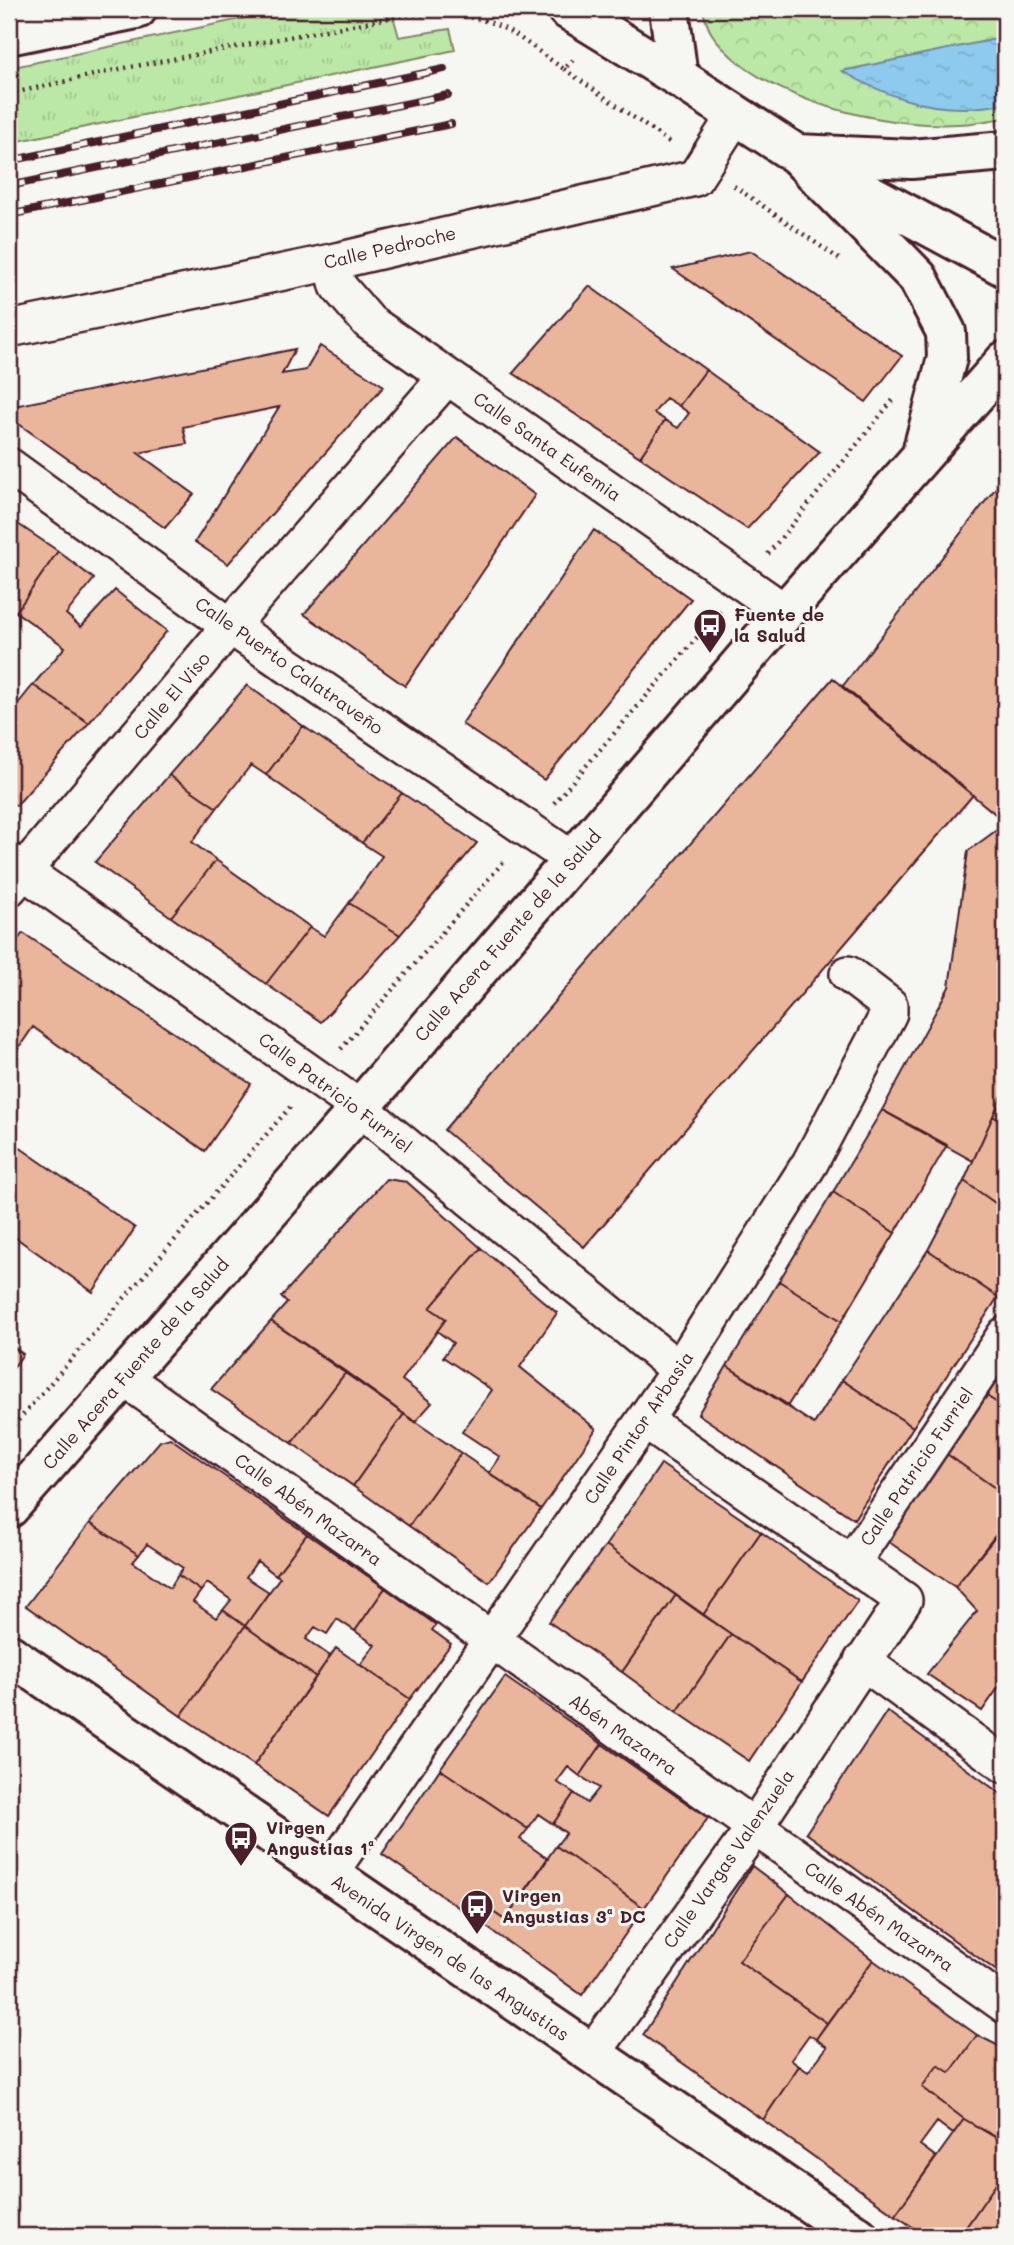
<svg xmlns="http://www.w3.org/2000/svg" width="1014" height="2245" viewBox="0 0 1014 2245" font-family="Mali,sans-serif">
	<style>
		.grass { fill: url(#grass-tufts); stroke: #828468; stroke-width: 2 }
		.park { fill: url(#park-crowns); stroke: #828468; stroke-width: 2 }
		.water { fill: url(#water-ripples); stroke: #72869f; stroke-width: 2 }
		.building { fill: #e9b59b; stroke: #4a1f2b; stroke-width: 2 }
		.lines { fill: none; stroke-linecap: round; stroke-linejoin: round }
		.street-casing { stroke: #4a1f2b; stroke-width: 40 }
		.secondary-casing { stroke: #4a1f2b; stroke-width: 44 }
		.primary-casing { stroke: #4a1f2b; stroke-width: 44 }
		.path { stroke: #4a1f2b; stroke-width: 4.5; stroke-dasharray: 2 5; stroke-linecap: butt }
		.street { stroke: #f6f6f2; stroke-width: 35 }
		.secondary { stroke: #f6f6f2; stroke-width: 38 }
		.primary { stroke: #f6f6f2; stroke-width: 38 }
		.rail-casing { stroke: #4a1f2b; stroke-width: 8 }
		.rail { stroke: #f6f6f2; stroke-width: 5; stroke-dasharray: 16; stroke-linecap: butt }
		.labels { text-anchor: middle; stroke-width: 6; stroke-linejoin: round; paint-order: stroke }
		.street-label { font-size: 18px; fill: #4a1f2b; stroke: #f6f6f2 }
		.poi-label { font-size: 18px; font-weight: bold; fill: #4a1f2b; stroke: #f6f6f2; text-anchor: start }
	</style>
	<defs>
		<pattern id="grass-tufts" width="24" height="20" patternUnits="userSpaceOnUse" patternTransform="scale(1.75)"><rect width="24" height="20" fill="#bbe8a6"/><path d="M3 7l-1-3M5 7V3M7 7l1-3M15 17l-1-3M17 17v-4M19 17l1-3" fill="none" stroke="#a2c78f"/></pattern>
		<pattern id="park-crowns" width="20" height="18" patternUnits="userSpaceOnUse" patternTransform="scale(1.75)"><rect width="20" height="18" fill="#bbe8a6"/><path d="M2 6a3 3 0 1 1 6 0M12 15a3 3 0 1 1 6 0" fill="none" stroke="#a2c78f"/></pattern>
		<pattern id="water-ripples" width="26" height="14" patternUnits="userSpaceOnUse" patternTransform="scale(1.75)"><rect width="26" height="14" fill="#8dcaed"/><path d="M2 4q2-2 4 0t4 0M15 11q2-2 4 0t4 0" fill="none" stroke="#7badcb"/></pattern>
	</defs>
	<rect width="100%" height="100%" fill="#f6f6f2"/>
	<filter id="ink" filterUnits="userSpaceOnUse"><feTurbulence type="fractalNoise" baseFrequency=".0143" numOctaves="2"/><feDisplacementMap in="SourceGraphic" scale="14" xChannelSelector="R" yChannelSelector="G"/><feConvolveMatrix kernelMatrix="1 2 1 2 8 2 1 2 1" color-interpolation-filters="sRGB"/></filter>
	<g filter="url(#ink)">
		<path class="grass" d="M288,9H391L399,37L450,29L455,50L9,143V68Z"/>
		<path class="park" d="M702,9H1005V118C989,120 973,124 957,124C883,128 756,100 712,34C707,27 705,17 702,9Z"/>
		<path class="water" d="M1005,37V103C993,107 981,107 967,108C921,109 882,94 842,71Z"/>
		<path class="building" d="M751,251L902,356L866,402L673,269Z
			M589,286L706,370L679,406L666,398L654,413L665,420L640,457L513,373Z
			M320,346L384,386L228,564L195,542L279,407L183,427L187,444L138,453L194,494L165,528L9,417V407L295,349L282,374L306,370Z
			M706,370L820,452L747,529L640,457L665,420L678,428L689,413L679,406Z
			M457,437L535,495L405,686L304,614Z
			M1005,476V822L842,687Z
			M9,518L58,551L16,612L9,607Z
			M594,530L691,599L544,780L462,724Z
			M58,551L94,579L66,614L81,627L115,590L167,631L89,723L33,685L65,647L16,612Z
			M833,678L973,795L584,1247L444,1130Z
			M33,685L89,723L16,806L9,801V715Z
			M247,685L303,726L266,775L251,765L217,808L169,775Z
			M303,726L402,793L362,843L266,775Z
			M169,775L217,808L192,842L216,860L171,917L95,862Z
			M402,793L477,843L400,935L349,903L382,856L362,843Z
			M1005,824V1089L973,1161L882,1110L949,987L968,851Z
			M216,860L310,927L266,984L171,917Z
			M349,903L400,935L321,1022L266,984L310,927L324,936Z
			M23,933L251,1084L205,1151L33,1027L9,1062V950Z
			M1005,1089V1125L993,1116Z
			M882,1110L947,1145L895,1233L833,1192Z
			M993,1116L1005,1125V1210L964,1181Z
			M9,1140L135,1228L93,1292L9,1233Z
			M386,1179L407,1182L481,1248L430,1308L446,1319L402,1380L432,1403L415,1422L271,1321L287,1303L281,1297Z
			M964,1181L1005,1210V1286L998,1297L928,1250Z
			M833,1192L895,1233L842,1321L779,1281Z
			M481,1248L557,1313L520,1367L596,1429L541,1509L489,1473L500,1457L462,1432L492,1390L443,1357L453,1343L437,1331L446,1319L430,1308Z
			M928,1250L998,1297L913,1427L842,1380Z
			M779,1281L842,1321L788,1405L727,1366Z
			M271,1321L346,1372L292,1443L211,1389Z
			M9,1344L23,1354L9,1374Z
			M1005,1358V1408L982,1393Z
			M727,1366L814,1424L842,1380L913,1427L854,1519L698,1414Z
			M346,1372L404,1414L353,1486L292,1443Z
			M982,1393L1005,1408V1495L944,1452Z
			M404,1414L461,1453L409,1526L353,1486Z
			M170,1438L307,1534L276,1575L257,1561L246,1577L269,1592L245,1626L223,1610L231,1600L207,1583L201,1591L178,1575L183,1568L147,1544L139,1555L90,1523L160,1441Z
			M944,1452L1005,1495V1523L955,1587L886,1540Z
			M461,1453L541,1509L489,1582L409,1526Z
			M661,1464L761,1532L703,1615L606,1545Z
			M90,1523L139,1555L133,1562L170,1588L178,1575L201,1591L193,1602L216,1618L223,1610L245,1626L181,1716L26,1606Z
			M1000,1531L1005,1534V1678L982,1711L927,1674L977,1611L955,1587Z
			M761,1532L858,1601L802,1682L703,1615Z
			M307,1534L385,1588L355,1631L337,1619L327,1634L315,1627L306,1639L330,1656L316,1677L245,1626L280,1577L276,1575Z
			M606,1545L676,1595L622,1672L549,1622Z
			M385,1588L436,1625L432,1630L451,1644L410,1699L360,1665L375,1645L355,1631Z
			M676,1595L731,1634L677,1712L622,1672Z
			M245,1626L316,1677L254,1765L181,1716Z
			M731,1634L802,1682L749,1761L677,1712Z
			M336,1648L410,1699L329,1816L254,1765Z
			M505,1677L602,1744L580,1776L568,1767L557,1782L574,1793L553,1824L538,1814L528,1829L440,1769Z
			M887,1711L1005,1797V1977L806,1833Z
			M602,1744L708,1818L644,1908L556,1846L566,1833L553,1824L574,1793L587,1803L599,1788L580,1776Z
			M440,1769L528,1829L520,1839L548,1859L505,1920L490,1910L481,1923L382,1854Z
			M556,1846L644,1908L582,1995L481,1923L490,1910L505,1920Z
			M752,1866L789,1894L739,1961L827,2023L816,2039L809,2035L791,2060L799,2066L763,2120L643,2035Z
			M789,1894L873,1960L827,2023L739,1961Z
			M873,1960L977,2035L950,2073L938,2065L922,2087L964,2119L953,2134L937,2122L920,2145L936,2157L895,2215L763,2120L799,2066L808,2072L827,2047L816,2039Z
			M977,2035L1005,2049V2099L1000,2107L1005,2111V2143L964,2119L922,2087L938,2065L950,2073Z
			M964,2119L1005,2142V2171L960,2236H926L895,2215Z
			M1005,2171V2236H960Z"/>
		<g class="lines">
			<defs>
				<path id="street" d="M332,262L338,286L369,322L785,612
					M9,329L332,262L695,178L736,114
					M9,466L230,626L573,860
					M9,861L360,1108L679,1370
					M9,888L230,626L446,378
					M124,1378L1005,2005
					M851,1564L1005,1335
					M862,1661L1005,1765
					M329,1874L679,1370L810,1163L889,1013V1005L848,974
					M592,2054L754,1828L904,1600L645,1421"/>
				<path id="secondary" d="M796,154L918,278L946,332L947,358L923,449
					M832,174L1005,267
					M9,1508L360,1108L785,612L1005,361
					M9,1654L858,2236"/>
				<path id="primary" d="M567,9L678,77L796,154L911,159L1005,151
					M669,9L678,77
					M9,35L137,9"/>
			</defs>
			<use href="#street" class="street-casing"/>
			<use href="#secondary" class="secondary-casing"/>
			<use href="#primary" class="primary-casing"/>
			<path class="path" d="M564,69L672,144
				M9,94L120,69L405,15C437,14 472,13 501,27C523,38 544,56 564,69L575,58
				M734,186L842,261
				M768,554L893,400
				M554,803L720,611
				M341,1049L505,860
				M9,1431L291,1106"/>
			<use href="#street" class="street"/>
			<use href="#secondary" class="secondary"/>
			<use href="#primary" class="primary"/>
			<defs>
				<path id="rail" d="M9,161L444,69
					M9,186L448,95
					M9,215L451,124"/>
			</defs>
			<use href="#rail" class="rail-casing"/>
			<use href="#rail" class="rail"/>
		</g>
	</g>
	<defs>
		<symbol id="bus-pin" viewBox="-11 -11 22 30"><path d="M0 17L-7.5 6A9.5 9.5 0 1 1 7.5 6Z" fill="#4a1f2b" stroke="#f6f6f2"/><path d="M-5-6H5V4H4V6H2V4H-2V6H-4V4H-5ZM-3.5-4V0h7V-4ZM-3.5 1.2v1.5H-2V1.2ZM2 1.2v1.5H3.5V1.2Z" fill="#fff"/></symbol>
	</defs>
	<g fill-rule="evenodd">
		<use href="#bus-pin" x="691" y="606" width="38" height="52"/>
		<use href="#bus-pin" x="222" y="1819" width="38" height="52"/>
		<use href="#bus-pin" x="458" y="1887" width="38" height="52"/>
	</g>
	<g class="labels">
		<g class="street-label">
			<text transform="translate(390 248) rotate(-13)" y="6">Calle Pedroche</text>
			<text transform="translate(547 447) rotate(35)" y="6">Calle Santa Eufemia</text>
			<text transform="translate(289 666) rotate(35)" y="6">Calle Puerto Calatraveño</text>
			<text transform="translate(172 696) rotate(-50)" y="6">Calle El Viso</text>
			<text transform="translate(508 936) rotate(-49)" y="6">Calle Acera Fuente de la Salud</text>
			<text transform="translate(335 1093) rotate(37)" y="6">Calle Patricio Furriel</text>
			<text transform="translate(136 1364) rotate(-49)" y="6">Calle Acera Fuente de la Salud</text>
			<text transform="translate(639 1428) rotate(-56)" y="6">Calle Pintor Arbasia</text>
			<text transform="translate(917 1467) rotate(-56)" y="6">Calle Patricio Furriel</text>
			<text transform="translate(308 1510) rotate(36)" y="6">Calle Abén Mazarra</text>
			<text transform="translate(623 1735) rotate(35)" y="6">Abén Mazarra</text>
			<text transform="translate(729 1859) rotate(-55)" y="6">Calle Vargas Valenzuela</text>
			<text transform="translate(879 1917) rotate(35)" y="6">Calle Abén Mazarra</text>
			<text transform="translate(450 1958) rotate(34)" y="6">Avenida Virgen de las Angustias</text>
		</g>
		<g class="poi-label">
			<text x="734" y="621">Fuente de<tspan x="734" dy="21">la Salud</tspan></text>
			<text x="266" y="1834">Virgen<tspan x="266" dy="21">Angustias 1ª</tspan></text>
			<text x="502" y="1902">Virgen<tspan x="502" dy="21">Angustias 3ª DC</tspan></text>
		</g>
	</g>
	<rect width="1014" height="2245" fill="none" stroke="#f6f6f2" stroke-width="35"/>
	<rect x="18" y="18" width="979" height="2210" fill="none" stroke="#4a1f2b" stroke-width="2.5" filter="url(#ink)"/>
</svg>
